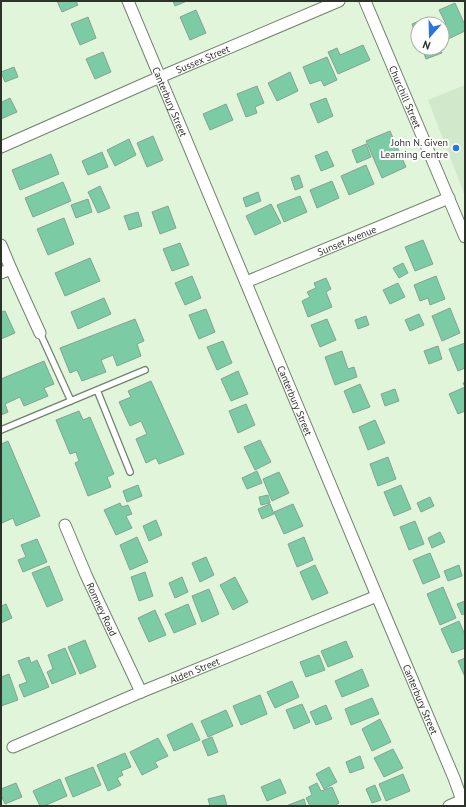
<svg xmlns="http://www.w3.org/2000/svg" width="466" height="807" viewBox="0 0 466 807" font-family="'PT Sans',sans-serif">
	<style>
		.built { fill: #d1e9ca }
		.building { fill: #7bcba5; stroke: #85a393 }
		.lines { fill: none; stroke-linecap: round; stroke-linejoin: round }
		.service-casing { stroke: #71836c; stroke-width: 8 }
		.minor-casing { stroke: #71836c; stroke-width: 13 }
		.service { stroke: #fff; stroke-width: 5.5 }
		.minor { stroke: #fff; stroke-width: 11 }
		.poi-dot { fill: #2a74e0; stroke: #fff; stroke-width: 1.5 }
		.labels { text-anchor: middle; stroke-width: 4; stroke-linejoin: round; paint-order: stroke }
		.street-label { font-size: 10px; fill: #2c342a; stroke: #fff }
		.poi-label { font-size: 10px; fill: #2c342a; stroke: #fff; text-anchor: end }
	</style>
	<rect width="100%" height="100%" fill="#e1f5db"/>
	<path class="built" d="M465,85V196L428,100Z"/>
	<path class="building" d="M57,1H76L78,5L62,12Z
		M173,1H187L175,6Z
		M455,3L465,25V31L444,41L442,37V26L446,24L439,10Z
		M196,10L206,33L190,40L180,17Z
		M88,17L96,38L80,45L71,24Z
		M428,17L430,24H418V40L412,24Z
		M363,45L370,60L338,74L328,52L337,48L340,55Z
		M422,48H440L442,53L426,59Z
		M103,52L111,72L95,79L86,59Z
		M327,57L337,80L324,86L321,80L310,84L303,67Z
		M14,67L18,77L5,82L1,72Z
		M290,72L298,91L277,101L268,83Z
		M257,86L264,103L255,107L257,113L246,117L237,94Z
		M10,98L17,112L1,119V100L2,102Z
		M326,98L333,116L318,123L310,104Z
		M226,104L233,120L210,130L203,114Z
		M390,131L406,167L382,178L366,141Z
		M153,136L163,160L147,167L137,143Z
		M129,139L136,155L115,166L107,150Z
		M366,144L371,157L357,163L352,150Z
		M327,151L334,166L321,171L315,156Z
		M102,152L108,167L88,175L82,161Z
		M51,154L59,174L20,190L12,170Z
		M366,165L374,184L349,195L341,176Z
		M299,175L303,187L295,190L291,178Z
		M332,181L339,198L317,208L310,190Z
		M63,182L71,201L33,217L25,198Z
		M100,186L110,208L98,213L88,192Z
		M258,192L261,201L246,207L243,198Z
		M300,196L307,212L284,222L277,205Z
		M88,199L92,212L76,218L71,205Z
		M271,204L281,223L255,235L246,216Z
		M168,206L176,228L160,234L152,212Z
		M138,212L142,226L129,230L124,216Z
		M64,218L74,244L48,255L37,229Z
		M423,240L433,264L415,271L405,247Z
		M180,243L189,265L172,271L163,249Z
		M90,258L100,281L65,296L55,273Z
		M403,263L408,273L399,278L393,268Z
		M192,276L201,298L185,305L175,283Z
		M436,276L445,299L430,305L428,298L420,301L414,285Z
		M326,278L331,289L326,292L332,307L308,317L302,301L310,297L307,292L316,288L314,283Z
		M398,283L405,297L390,304L383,290Z
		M104,298L111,314L78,329L71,312Z
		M450,308L460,333L442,341L432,316Z
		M206,309L215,332L199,339L189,315Z
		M5,311L15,333L1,339V312Z
		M419,314L424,325L410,331L405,320Z
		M366,316L369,325L358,329L355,320Z
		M135,319L144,341L137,344L141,356L117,366L113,355L101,360L106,372L82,381L77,370L70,373L60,348Z
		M327,319L336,340L320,347L311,325Z
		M223,341L232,363L217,370L207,347Z
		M465,343V368L458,371L449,349Z
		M438,346L442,359L429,364L424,351Z
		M342,351L348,369L354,367L357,377L335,385L325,357Z
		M44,361L54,384L44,388L48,396L24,406L20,397L5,404L8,412L1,415V379Z
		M238,371L248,394L231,401L221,379Z
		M151,381L184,454L159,464L156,458L146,463L136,439L147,434L141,421L130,426L119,402L131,397L128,391Z
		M465,382V411L458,414L449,394L465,387L463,383Z
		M360,384L370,407L353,413L344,391Z
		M395,389L399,401L385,406L381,394Z
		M246,404L255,425L238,433L229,411Z
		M79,411L83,420L90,417L114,474L107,477L111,487L88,496L75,463L79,461L76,452L70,454L56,420Z
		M375,420L385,443L368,450L359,427Z
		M260,440L271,462L255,470L244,447Z
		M8,441L40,516L16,526L13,518L2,523L1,521V495H2L1,493V444Z
		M388,457L396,479L378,486L370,464Z
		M257,471L262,483L247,489L242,478Z
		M279,472L289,493L272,501L263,479Z
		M138,485L142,496L127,502L123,491Z
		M401,485L411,509L394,516L384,492Z
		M268,495L270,503L261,505L259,497Z
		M430,497L434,506L421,512L417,503Z
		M120,503L122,507L128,505L132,514L126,516L132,528L116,535L104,510Z
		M270,504L274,514L262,519L258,509Z
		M293,504L303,526L284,534L274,512Z
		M156,520L162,535L149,541L143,526Z
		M415,521L424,544L409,550L400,527Z
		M440,532L445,542L432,548L428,538Z
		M137,537L148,562L130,570L120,545Z
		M304,537L313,560L297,567L288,544Z
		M37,539L47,562L23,572L18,560L26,557L21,545Z
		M430,553L440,577L423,584L413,560Z
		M206,557L214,575L200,582L192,563Z
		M315,565L328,593L312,600L300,572Z
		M459,565L462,576L448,581L444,571Z
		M49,566L63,600L47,607L32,573Z
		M145,572L153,596L139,601L131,577Z
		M182,577L188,592L175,598L169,583Z
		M235,577L248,602L233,610L220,585Z
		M443,587L456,618L440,625L427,594Z
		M209,589L219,614L202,622L192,596Z
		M465,601V613L462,615L457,604Z
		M6,604L12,618L1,623V606Z
		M188,604L196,624L174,633L165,614Z
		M155,610L166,635L149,642L138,618Z
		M459,621L465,635V648L452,653L441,629Z
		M85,640L96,667L80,674L68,647Z
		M346,641L353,657L328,667L321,651Z
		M65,648L76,674L52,684L47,672L53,669L48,655Z
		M319,655L325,670L306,677L300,662Z
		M29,657L31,663L37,660L49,687L24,697L19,685L27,682L18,661Z
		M465,658V677L458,661Z
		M362,669L369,686L342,697L335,681Z
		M9,674L18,700L1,706V677Z
		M292,681L299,697L275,708L267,692Z
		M260,695L267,714L241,725L233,706Z
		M372,698L379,714L351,725L345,709Z
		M302,704L310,722L294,729L286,710Z
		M326,705L332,719L316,725L310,712Z
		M226,710L233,726L208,737L201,721Z
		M380,719L391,742L372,751L362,729Z
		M192,723L200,740L174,751L167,735Z
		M212,737L218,752L208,756L202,741Z
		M158,738L168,756L155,762L158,767L142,775L130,752Z
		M393,749L403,768L384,777L374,758Z
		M125,753L131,767L121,771L123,775L117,778L121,785L108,791L97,765Z
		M360,756L364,768L350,773L346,762Z
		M93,767L101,785L73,797L65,778Z
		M329,767L337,782L324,789L316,774Z
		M403,774L410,791L386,801L379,784Z
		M60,779L67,796L44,806H40L33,791Z
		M280,779L286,793L267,801L261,787Z
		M16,783L22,797L5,804L1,795V789Z
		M317,783L321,791L332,787L339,803L334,806H310L306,798L312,795L309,787Z
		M375,785L381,800L372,803L366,789Z
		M224,795L227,806H210L208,799Z
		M304,799L306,806H286Z"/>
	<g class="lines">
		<defs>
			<path id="service" d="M40,333L71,401
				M97,390L130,472
				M1,430L145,370"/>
			<g id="minor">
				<path id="s1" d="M128,1L377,596L454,778L462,800"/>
				<path id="s2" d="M365,1L465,237"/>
				<path id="s3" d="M1,147L160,77L339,1"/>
				<path d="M1,245L11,269L40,333"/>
				<path d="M1,273L11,269"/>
				<path id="s4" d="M246,282L449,198"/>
				<path id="s5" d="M65,525L86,575L141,692"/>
				<path id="s6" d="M13,747L141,692L377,596"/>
				<path d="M449,806L465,799"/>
			</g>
		</defs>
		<use href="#service" class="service-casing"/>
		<use href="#minor" class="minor-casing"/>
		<use href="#service" class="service"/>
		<use href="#minor" class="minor"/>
	</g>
	<circle class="poi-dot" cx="456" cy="148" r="4"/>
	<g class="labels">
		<g class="street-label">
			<text dy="4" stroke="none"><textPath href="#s3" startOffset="220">Sussex Street</textPath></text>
			<text dy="4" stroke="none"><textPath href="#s2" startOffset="104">Churchill Street</textPath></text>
			<text dy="4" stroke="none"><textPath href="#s1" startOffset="109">Canterbury Street</textPath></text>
			<text dy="4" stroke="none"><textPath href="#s4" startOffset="109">Sunset Avenue</textPath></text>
			<text dy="4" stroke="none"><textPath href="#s1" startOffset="433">Canterbury Street</textPath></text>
			<text dy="4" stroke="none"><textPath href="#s5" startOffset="92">Romney Road</textPath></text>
			<text dy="4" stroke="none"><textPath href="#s6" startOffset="197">Alden Street</textPath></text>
			<text dy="4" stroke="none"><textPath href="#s1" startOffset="757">Canterbury Street</textPath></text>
		</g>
		<g class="poi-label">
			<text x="448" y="146">John N. Given<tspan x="448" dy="12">Learning Centre</tspan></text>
		</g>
	</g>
	<rect width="466" height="807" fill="none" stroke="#2c342a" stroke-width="4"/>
	<g transform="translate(430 36) rotate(200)"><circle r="19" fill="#ffffff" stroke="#abaeaa"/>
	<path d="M0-3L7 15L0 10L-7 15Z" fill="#2a74e0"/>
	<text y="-6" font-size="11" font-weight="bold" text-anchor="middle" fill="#2c342a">N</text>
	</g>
</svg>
